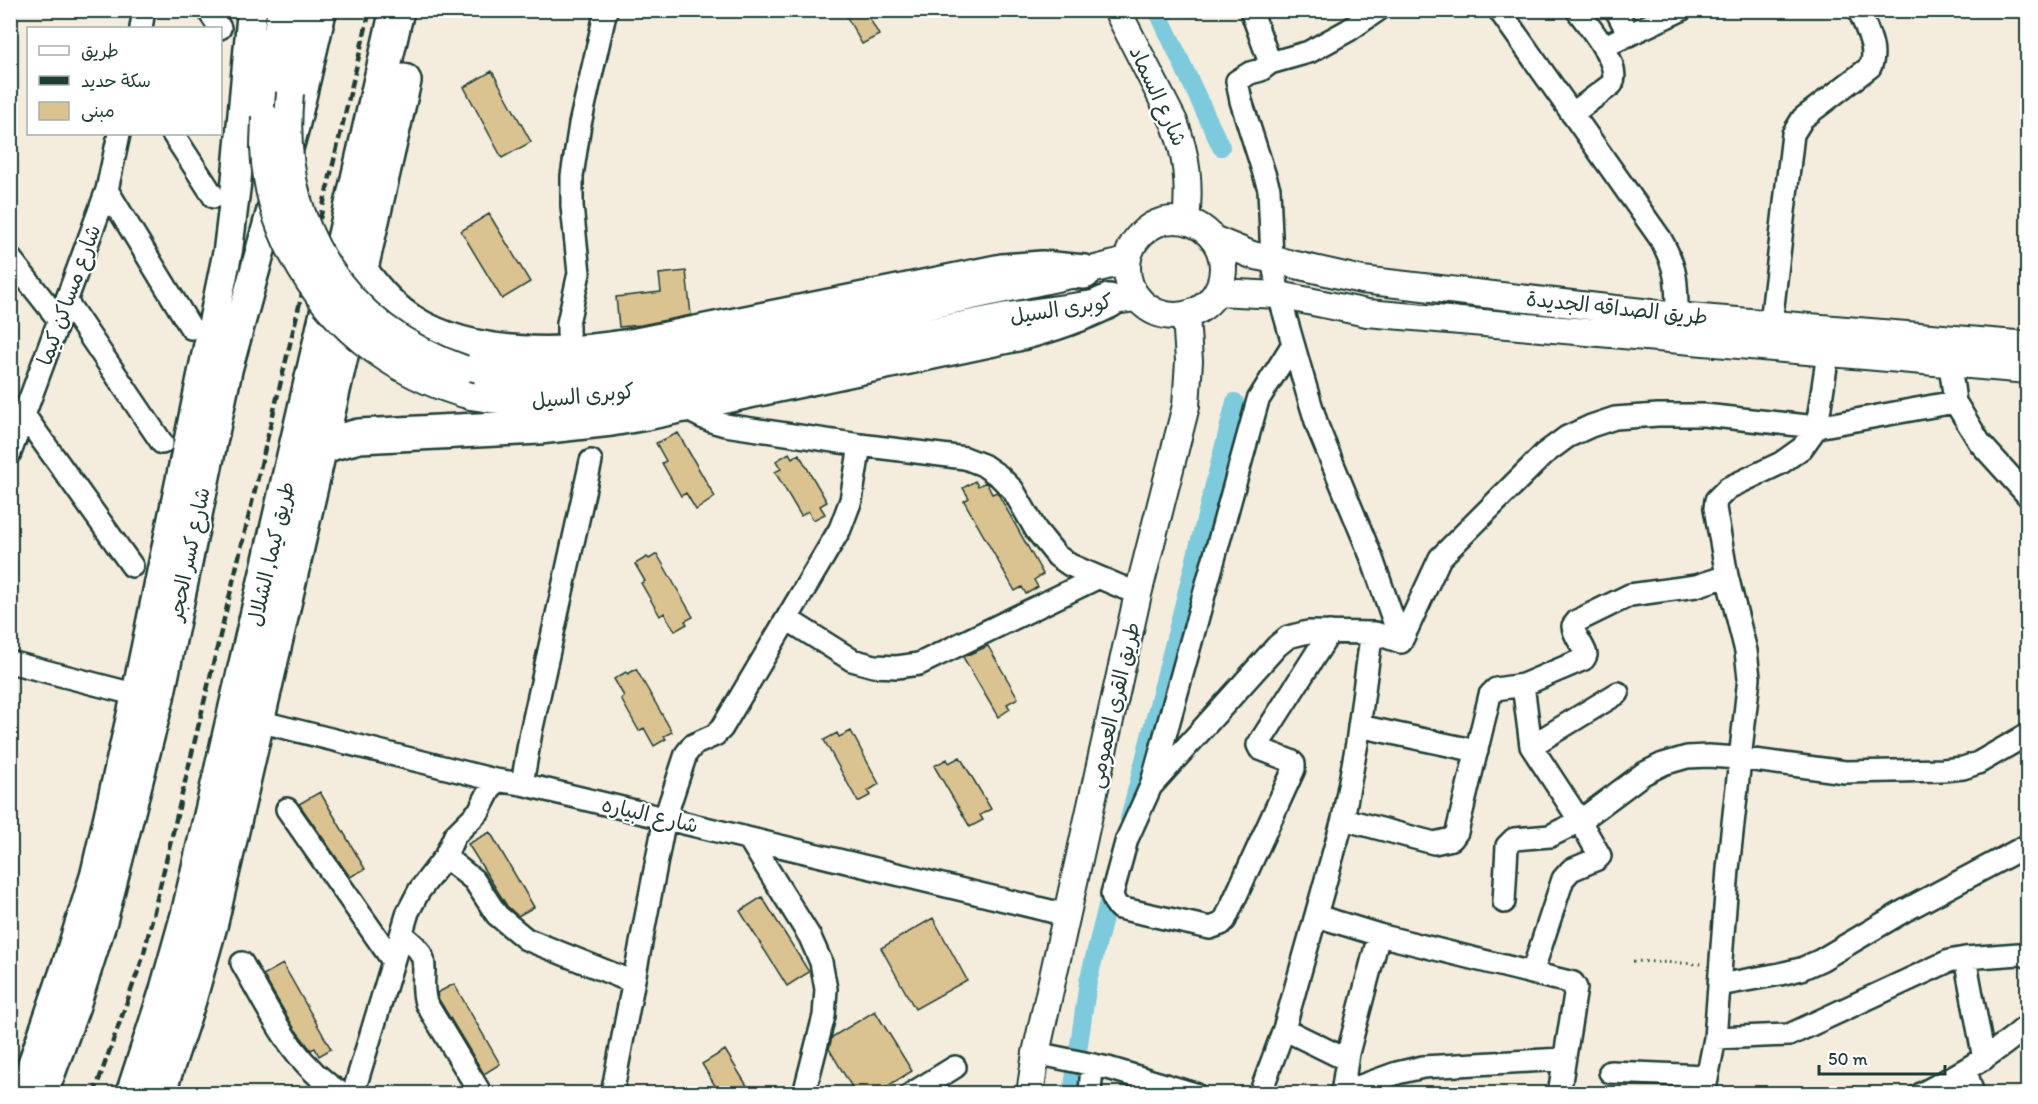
<svg xmlns="http://www.w3.org/2000/svg" width="2038" height="1104" viewBox="0 0 2038 1104" font-family="Itim,'Playpen Sans Arabic',sans-serif">
	<style>
		.lines { fill: none; stroke-linecap: round; stroke-linejoin: round }
		.canal { stroke: #7dcadc; stroke-width: 18 }
		.building { fill: #dbc291; stroke: #1f3d34; stroke-width: 1.5 }
		.minor-casing { stroke: #1f3d34; stroke-width: 26 }
		.tertiary-casing { stroke: #1f3d34; stroke-width: 30 }
		.secondary-casing { stroke: #1f3d34; stroke-width: 33 }
		.trunk-casing { stroke: #1f3d34; stroke-width: 38 }
		.path { stroke: #1f3d34; stroke-width: 3; stroke-dasharray: 1.5 4.5; stroke-linecap: butt }
		.minor { stroke: #fff; stroke-width: 21 }
		.tertiary { stroke: #fff; stroke-width: 26 }
		.secondary { stroke: #fff; stroke-width: 28 }
		.trunk { stroke: #fff; stroke-width: 33 }
		.rail { stroke: #1f3d34; stroke-width: 4.5; stroke-dasharray: 9 4.5; stroke-linecap: butt }
		.tertiary-bridge-casing { stroke: #1f3d34; stroke-width: 30; stroke-linecap: butt }
		.tertiary-bridge { stroke: #fff; stroke-width: 26 }
		.labels { text-anchor: middle; stroke-width: 4.5; stroke-linejoin: round; paint-order: stroke }
		.street-label { font-size: 21px; fill: #1f3d34; stroke: #fff }
	</style>
	<rect width="100%" height="100%" fill="#f4edde"/>
	<filter id="ink" filterUnits="userSpaceOnUse"><feTurbulence type="fractalNoise" baseFrequency=".0167" numOctaves="2"/><feDisplacementMap in="SourceGraphic" scale="12" xChannelSelector="R" yChannelSelector="G"/><feConvolveMatrix kernelMatrix="1 2 1 2 8 2 1 2 1" color-interpolation-filters="sRGB"/></filter>
	<g filter="url(#ink)">
		<g class="lines">
			<path class="canal" d="M1157,10L1221,147
				M1129,819L1235,402
				M1072,1094L1088,982L1112,886"/>
		</g>
		<path class="building" d="M843,10H865L879,35L862,44Z
			M492,71L531,142L502,158L464,87Z
			M489,214L530,282L502,299L461,231Z
			M686,271L691,315L641,325L619,327L616,297L661,292L659,274Z
			M678,433L715,497L696,510L686,493L681,496L662,463L666,461L656,443Z
			M789,453L792,458L799,454L827,502L820,506L825,514L813,520L808,511L801,516L775,472L781,469L776,461Z
			M975,481L978,486L986,482L992,494L997,492L1043,574L1034,580L1038,587L1026,594L1022,587L1015,591L964,501L969,498L963,488Z
			M657,554L693,617L685,621L687,624L675,631L664,613L660,616L641,583L645,581L635,564L647,557L649,559Z
			M988,646L1018,698L1007,704L1010,709L998,717L963,657Z
			M636,669L672,732L664,736L666,739L654,746L644,728L639,731L621,699L624,696L614,679L626,672L628,674Z
			M851,731L879,784L868,791L871,795L858,802L824,740L837,733L839,737Z
			M960,757L991,809L980,815L983,820L970,827L934,766L947,759L949,763Z
			M320,792L365,869L350,877L299,804Z
			M490,832L534,907L518,916L507,906L468,844Z
			M762,897L809,972L787,986L740,911Z
			M933,918L967,980L915,1009L881,948Z
			M283,964L331,1049L319,1056L315,1048L311,1050L294,1028L263,975Z
			M454,984L500,1064L484,1074L438,998L437,993Z
			M875,1011L912,1071L875,1094H856L829,1049L832,1037Z
			M725,1050L752,1094H720L702,1064Z"/>
		<g class="lines">
			<defs>
				<path id="minor" d="M208,10L220,28
					M1251,10L1270,63
					M1378,10L1349,30L1309,52L1270,63L1261,70L1250,73L1237,81L1241,101L1269,189L1272,259L1279,295L1307,392L1318,428L1371,556L1401,642
					M1499,10L1660,238C1677,268 1677,282 1677,316
					M1616,10L1629,35
					M141,28L144,10
					M1603,47L1681,10
					M1572,114L1612,84C1622,64 1589,27 1577,10
					M173,134L214,197
					M107,190L191,328
					M10,258L59,320
					M66,301L162,443
					M1771,323L1793,134L1803,118L1870,67C1879,50 1865,27 1859,10
					M1293,344L1258,400L1151,786L1127,839L1112,894L1114,901L1119,908L1210,928L1221,924L1225,920L1294,769V764L1291,761L1260,749L1258,745L1330,632
					M573,353L568,333V323L579,273L572,206V176L580,124L606,10
					M1950,364L1955,402
					M681,405C695,415 707,421 725,425L860,445L965,458L983,465L999,476L1013,490L1036,530L1057,556L1070,565L1138,594
					M24,415L132,566
					M10,453L107,190L119,134
					M787,619L852,660L874,666L897,667L919,664L1097,578
					M10,662L149,698
					M1523,685L1531,746L1580,821L1600,856L1597,859L1571,870L1563,879L1532,973L1573,983L1576,988L1559,1094
					M246,718L495,780L522,784L1067,915
					M1359,726L1477,751
					M1531,746L1618,693
					M522,784L531,732L591,461
					M1153,784L1277,646L1288,637L1308,632L1375,633
					M287,809L393,961
					M1343,819L1434,843L1452,839L1457,832L1490,695L1496,689L1523,685L1584,659L1586,655C1584,645 1574,637 1573,626L1577,621L1630,595L1696,586L1727,576
					M749,839L810,937L821,962L826,989L824,1016L804,1094
					M445,857L474,880L497,915L526,939L633,982
					M1504,902L1507,846L1514,839L1550,836L1580,821L1643,774L1663,764L1687,757L1708,756L1739,758L1845,772L1943,770L1963,768L1978,763L2028,734
					M1317,916L1379,935L1348,1053L1342,1094
					M401,935C438,958 417,972 426,1003L481,1094
					M1379,935L1532,973
					M1965,958L1984,1059
					M242,963C271,1013 291,1062 342,1094
					M1719,985L1780,974L1801,969L1821,960L1904,911L2028,845
					M1284,1029L1347,1060
					M1715,1038L1789,1035L1949,961L1965,958L2019,954L2028,956
					M1036,1053L1108,1068L1195,1094
					M1966,1071L1973,1094
					M1610,1072L1707,1076
					M1342,1090L1361,1086L1397,1073L1423,1067L1563,1059
					M353,1094L408,912L419,891L445,857L455,835L479,811L495,780
					M612,1094L665,818L686,754L693,745L715,735L722,728L840,529L851,500L860,445
					M911,1094L955,1067
					M1090,1094L1092,1065
					M1260,1094L1284,1029L1343,819L1357,743L1370,645L1375,633L1401,642L1440,558L1544,454L1567,437L1591,426L1615,418L1658,415H1704L1817,427L1955,402L1980,443L2028,496
					M1704,1094L1715,1038L1728,869L1749,678L1746,651L1727,576L1715,508L1716,500L1728,488L1781,463L1802,448L1817,427L1828,353
					M1921,1094C1959,1074 1995,1054 2028,1025"/>
				<path id="tertiary" d="M1117,10L1174,122C1187,155 1190,185 1186,221
					M290,93L304,10
					M265,116L271,63L281,10
					M1127 268a48 48 0 1 1 96 0a48 48 0 1 1-96 0Z
					M1213,239L1252,255L1362,280L1677,316L2028,345
					M1217,292L1279,295L1367,313L2028,370
					M464,369C518,381 564,380 619,372L1084,272L1126,261
					M471,396C514,404 554,404 597,399L1008,316L1136,298
					M1030,1094L1036,1053L1138,594L1186,406L1189,361L1186,316"/>
				<path id="secondary" d="M22,1094L69,958L95,875L136,695L228,250L236,185L252,10
					M43,1094L75,1007L103,919L159,700L228,368L295,125L322,10"/>
				<path id="trunk" d="M361,271C375,291 391,310 413,323C475,361 567,357 637,345L1002,271L1042,268L1084,272
					M320,449L332,443L359,436L539,427L611,419L646,413L1017,334C1049,326 1079,316 1109,301
					M133,1094L166,993L188,915L397,10
					M158,1094L189,1000L211,922L404,81"/>
			</defs>
			<use href="#minor" class="minor-casing"/>
			<use href="#tertiary" class="tertiary-casing"/>
			<use href="#secondary" class="secondary-casing"/>
			<use href="#trunk" class="trunk-casing"/>
			<path class="path" d="M1633,961L1703,964"/>
			<use href="#minor" class="minor"/>
			<use href="#tertiary" class="tertiary"/>
			<use href="#secondary" class="secondary"/>
			<use href="#trunk" class="trunk"/>
			<path class="rail" d="M94,1094L143,957L370,10"/>
			<defs>
				<path id="tertiary-bridge" d="M290,93C277,223 341,326 464,369
					M265,116C265,126 264,137 264,148C267,232 317,314 387,359C413,376 441,388 471,396"/>
			</defs>
			<use href="#tertiary-bridge" class="tertiary-bridge-casing"/>
			<use href="#tertiary-bridge" class="tertiary-bridge"/>
		</g>
	</g>
	<g class="labels">
		<g class="street-label">
			<text transform="translate(1158 96) rotate(65)" y="7">شارع السماد</text>
			<text transform="translate(69 295) rotate(-70)" y="7">شارع مساكن كيما</text>
			<text transform="translate(1617 308) rotate(6)" y="7">طريق الصداقه الجديدة</text>
			<text transform="translate(1061 309) rotate(-9)" y="7">كوبرى السيل</text>
			<text transform="translate(583 396) rotate(-6)" y="7">كوبرى السيل</text>
			<text transform="translate(189 554) rotate(-78)" y="7">شارع كسر الحجر</text>
			<text transform="translate(271 554) rotate(-77)" y="7">طريق كيما, الشلال</text>
			<text transform="translate(1114 705) rotate(-77)" y="7">طريق القرى العمومى</text>
			<text transform="translate(650 815) rotate(13)" y="7">شارع البياره</text>
		</g>
	</g>
	<rect width="2038" height="1104" fill="none" stroke="#fff" stroke-width="36"/>
	<rect x="18" y="18" width="2002" height="1068" fill="none" stroke="#1f3d34" stroke-width="2" filter="url(#ink)"/>
	<rect x="27" y="27" width="195" height="108" fill="#ffffff" stroke="#a5b1ae" stroke-width="1.5"/>
	<rect x="39" y="46" width="30" height="9" fill="#ffffff" stroke="#a5b1ae" stroke-width="1.5"/>
	<text x="81" y="57" font-size="18" fill="#1f3d34">طريق</text>
	<rect x="39" y="76" width="30" height="9" fill="#1f3d34" stroke="#a5b1ae" stroke-width="1.5"/>
	<text x="81" y="87" font-size="18" fill="#1f3d34">سكة حديد</text>
	<rect x="39" y="102" width="30" height="18" fill="#dbc291" stroke="#a5b1ae" stroke-width="1.5"/>
	<text x="81" y="117" font-size="18" fill="#1f3d34">مبنى</text>
	<path d="M1819 1065v9h126v-9" fill="none" stroke="#1f3d34" stroke-width="3"/>
	<text x="1828" y="1065" font-size="18" fill="#1f3d34" stroke="#ffffff" stroke-width="4.5" paint-order="stroke">50 m</text>
</svg>
